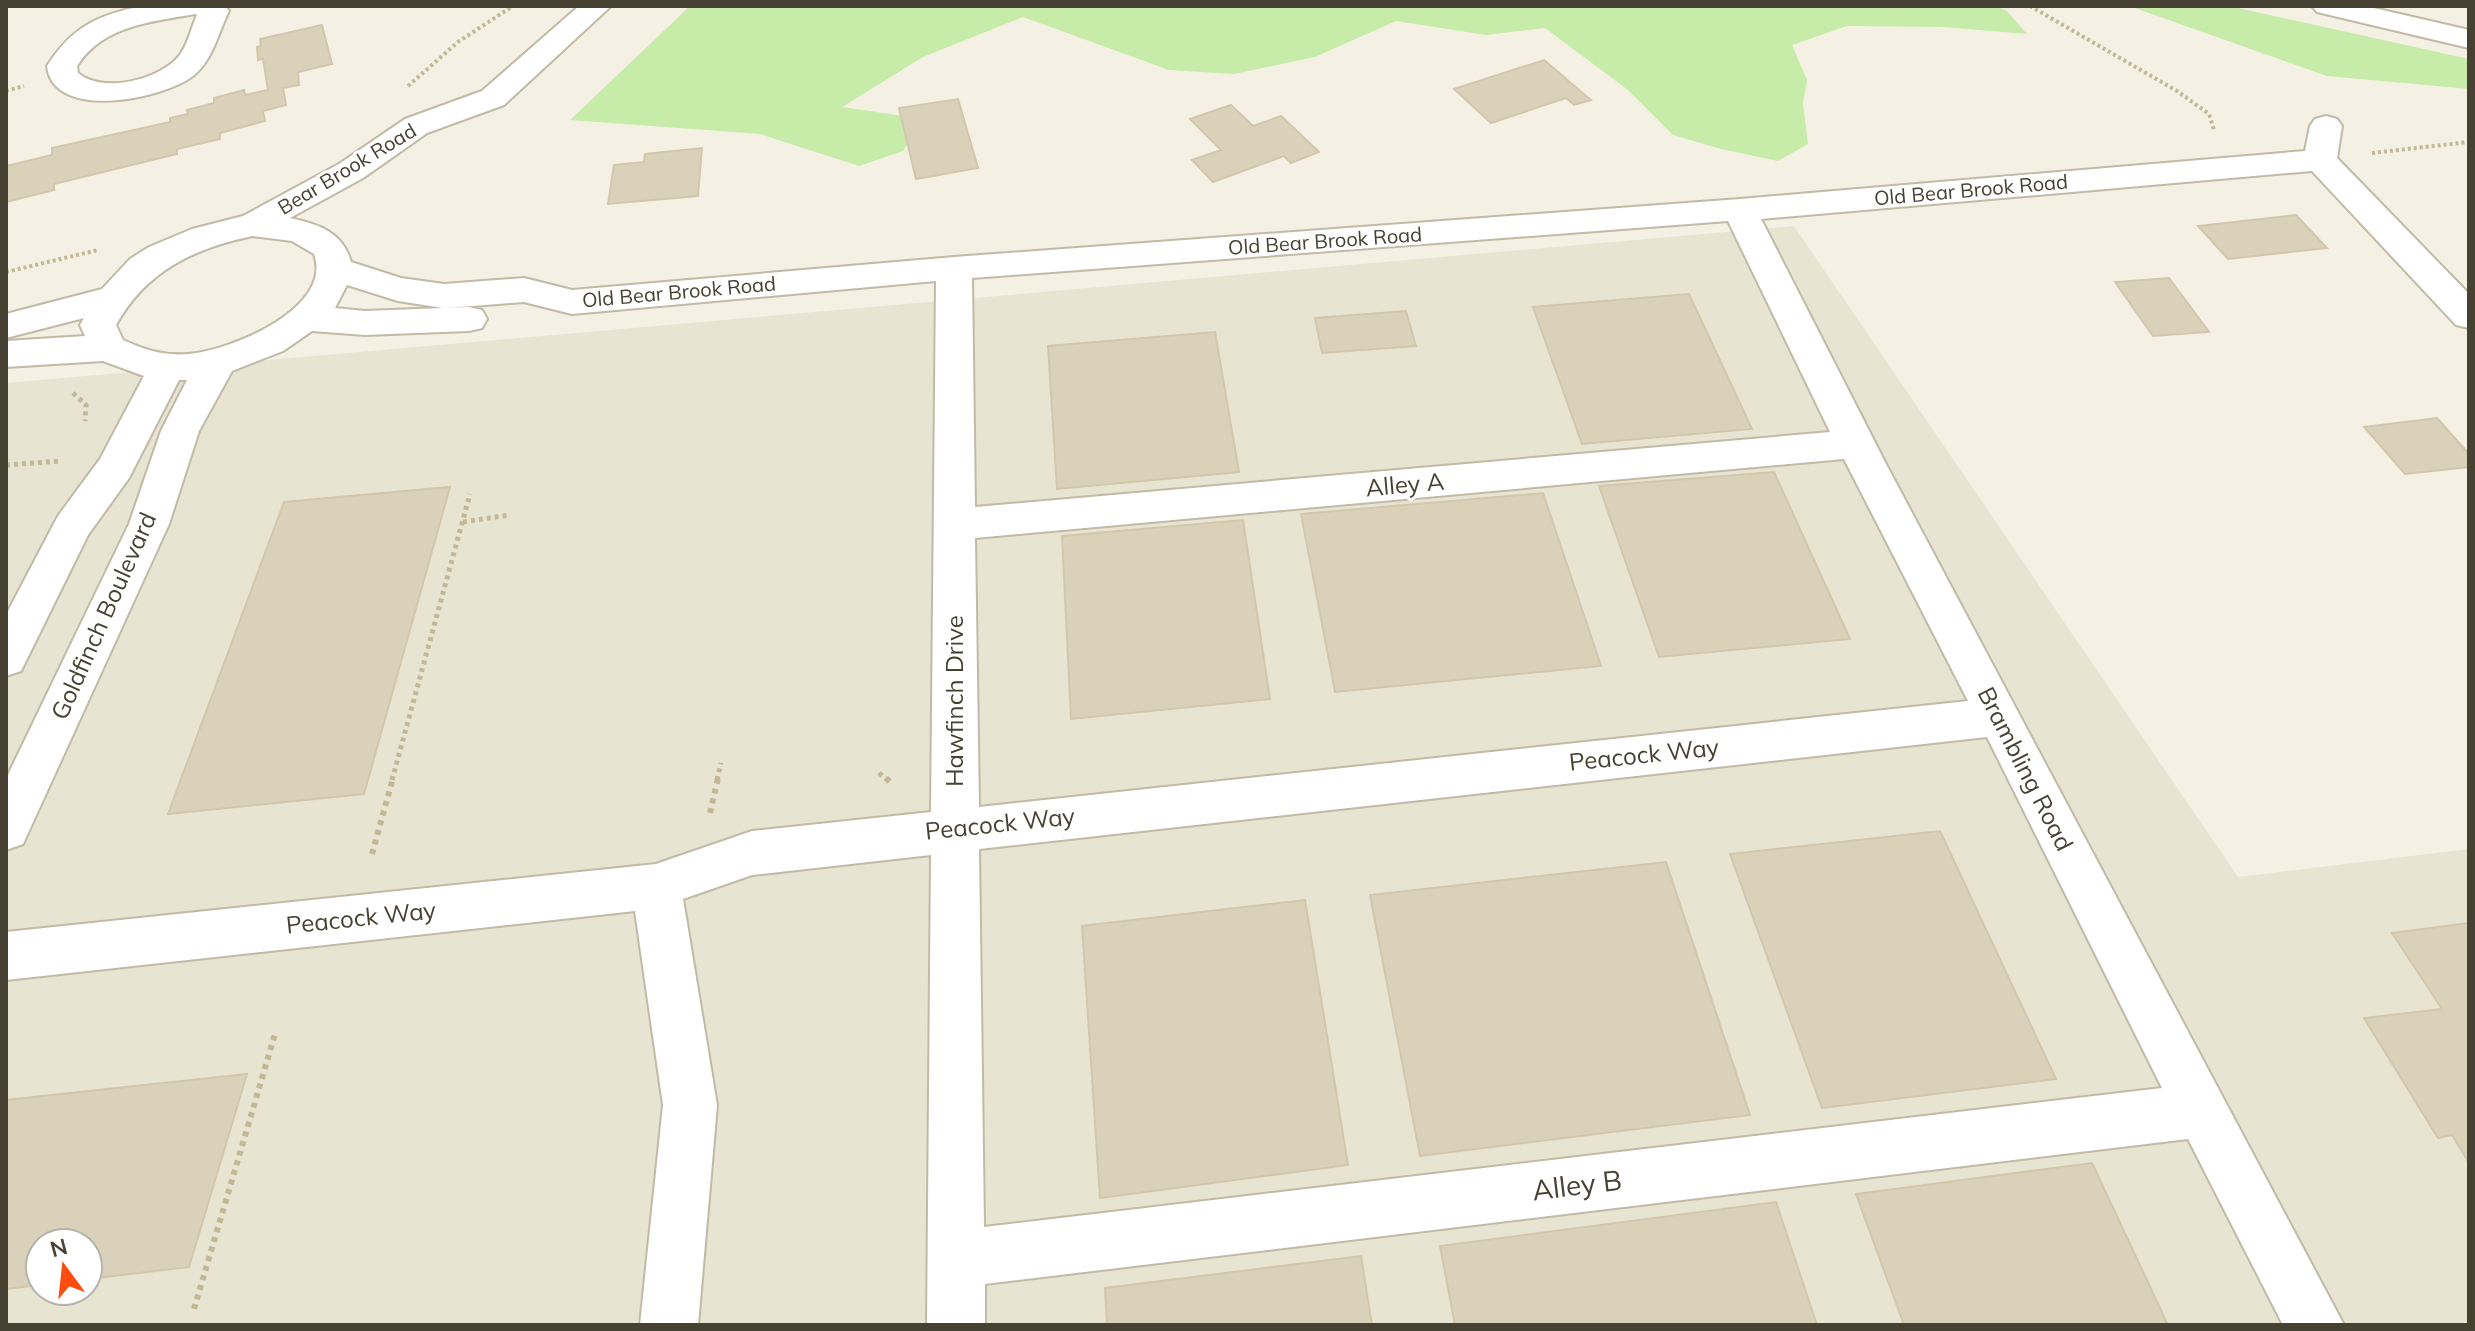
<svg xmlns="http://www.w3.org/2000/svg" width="2475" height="1331" viewBox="0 0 2475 1331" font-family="Mulish,sans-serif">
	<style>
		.residential { fill: #e8e4d2; fill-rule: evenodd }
		.green { fill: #c7eca9 }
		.building { fill: #dad1bb; stroke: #d2c7ab; stroke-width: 2 }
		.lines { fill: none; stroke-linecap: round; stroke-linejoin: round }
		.minor-casing { stroke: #c0baa6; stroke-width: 4 }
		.path-far2 { stroke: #c3b896; stroke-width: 4; stroke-dasharray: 3 3; stroke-linecap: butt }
		.path-far1 { stroke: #c3b896; stroke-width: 5; stroke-dasharray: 4 4; stroke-linecap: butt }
		.path { stroke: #c3b896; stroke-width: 6; stroke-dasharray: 5 5; stroke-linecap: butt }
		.minor { fill: #fff; fill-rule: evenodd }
		.labels { text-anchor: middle; stroke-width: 6; stroke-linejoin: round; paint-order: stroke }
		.far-street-label { font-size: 20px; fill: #474133; stroke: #fff }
		.street-label { font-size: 24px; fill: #474133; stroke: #fff }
		.near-street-label { font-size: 28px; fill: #474133; stroke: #fff }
	</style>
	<rect width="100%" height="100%" fill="#f4f1e4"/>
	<path class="residential" d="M1794,226L2238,877L2469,849V1325H6V383ZM40,1243H88V1291H40Z"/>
	<path class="green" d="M690,6H1996L2007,11L2027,34L1943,27L1847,26L1792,45L1807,80L1803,103L1808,144L1778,161L1721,149L1673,135L1628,90L1545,28L1486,35L1396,21L1315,57L1234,74L1169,70L1023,17L923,57L842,107L925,119L903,151L859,166L760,134L570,120Z
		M2129,6H2229L2469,59V89L2327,76Z"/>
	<path class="building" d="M322,25L332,64L298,72L299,85L283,88L286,105L263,111L265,121L220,133V139L177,149V154L54,184V190L6,202V166L52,155V148L170,122V118L188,114L187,110L214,103V98L244,90L245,95L268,90L263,59L258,60L257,47L261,46L260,39Z
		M1544,60L1591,100L1574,105L1566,98L1491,123L1454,89Z
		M958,99L978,168L916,179L899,108Z
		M1231,105L1253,126L1281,116L1319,152L1291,163L1284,156L1213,182L1192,160L1221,150L1190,119Z
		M702,148L698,196L608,204L614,165L644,162L645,154Z
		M2296,215L2327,248L2228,259L2198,226Z
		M2169,278L2209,332L2153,336L2115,282Z
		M1689,294L1752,429L1582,444L1533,307Z
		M1406,311L1416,346L1322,353L1315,318Z
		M1215,332L1239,472L1057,489L1048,346Z
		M2437,418L2469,454V467L2405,474L2364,427Z
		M1774,472L1850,639L1659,657L1599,486Z
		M450,487L364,794L168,814L284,502Z
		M1543,493L1601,666L1335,692L1301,514Z
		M1243,520L1270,699L1071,719L1062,536Z
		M1940,831L2056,1079L1822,1108L1730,854Z
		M1666,862L1750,1115L1420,1156L1370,895Z
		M1305,900L1348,1165L1100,1198L1082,926Z
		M2469,923V1163L2452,1135L2438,1138L2364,1018L2442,1009L2392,933Z
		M247,1074L189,1267L88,1279V1243H40V1285L6,1289V1100Z
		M2092,1163L2168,1325H1904L1856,1194Z
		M1776,1202L1817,1325H1455L1440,1246Z
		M1361,1256L1372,1325H1107L1105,1288Z"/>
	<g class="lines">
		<defs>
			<path id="minor" d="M141,6H225L229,11C218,33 213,60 193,76C163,99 53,122 47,66C72,27 96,16 141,6ZM195,14L197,15C191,28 188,45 179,56C159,80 103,94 78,73L77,66C103,25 151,22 195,14Z
				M579,6H611L504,105L427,133L363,178L290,218C318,224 343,232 351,262L401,278L444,284L524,278L572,290L954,257L1740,199L2305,151L2310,126L2315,119L2326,116L2337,119L2342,126L2337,158L2469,294V328L2456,325L2312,171L1761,219L1886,464L2344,1325H2283L2188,1139L985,1284V1325H927L931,855L752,875L683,899L717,1105L698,1325H640L663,1105L635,911L6,980V932L656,864L752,831L931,812L936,281L572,314L524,302L447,308L469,307L482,310L487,319L482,328L469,331L365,335L312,331L283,351L232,371L199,431L169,524L23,844L6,850V779L129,524L161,431L187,380H179L129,478L88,535L21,671L6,676V615L58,516L100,459L144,376L103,361L6,367V341L85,336L80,325L84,318L6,338V314L102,289L130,259L149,247L192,229L243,216L339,164L405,119L482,91ZM1728,221L1830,432L975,507L972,278ZM253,236L292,241L314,254C334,309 229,351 188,354C164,356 145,350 123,340L116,325C146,271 194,248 253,236ZM347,285L398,301L443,308L365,311L335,308ZM1844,459L1968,701L979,807L975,538ZM1987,737L2162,1088L984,1227L979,849Z
				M2312,6H2365L2469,30V48L2317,12Z"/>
		</defs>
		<use href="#minor" class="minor-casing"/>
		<path class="path-far2" d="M2030,6L2177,91L2209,114L2214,130
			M408,86L458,42L513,6
			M6,91L24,86
			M2372,153L2469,142
			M6,272L98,250"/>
		<path class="path-far1" d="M73,393L86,405L85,421
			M6,465L61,461
			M463,522L509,515
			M879,773L888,780
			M392,780L470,494
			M717,780L721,763"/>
		<path class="path" d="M886,778L890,782
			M710,813L718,778
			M372,854L393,778
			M194,1309L275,1034"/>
		<use href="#minor" class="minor"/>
	</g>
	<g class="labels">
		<g class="far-street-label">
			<text transform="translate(347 169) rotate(-31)" y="7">Bear Brook Road</text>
			<text transform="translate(1971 190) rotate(-5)" y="7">Old Bear Brook Road</text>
			<text transform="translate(1325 241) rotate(-4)" y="7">Old Bear Brook Road</text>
			<text transform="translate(679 292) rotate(-5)" y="7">Old Bear Brook Road</text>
		</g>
		<g class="street-label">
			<text transform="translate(1405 485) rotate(-5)" y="8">Alley A</text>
			<text transform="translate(104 616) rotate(-66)" y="8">Goldfinch Boulevard</text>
			<text transform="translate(955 701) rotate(-90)" y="8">Hawfinch Drive</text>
			<text transform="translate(1644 755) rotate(-6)" y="8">Peacock Way</text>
			<text transform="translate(2025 769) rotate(63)" y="8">Brambling Road</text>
			<text transform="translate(1000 824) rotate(-6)" y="8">Peacock Way</text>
			<text transform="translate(361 918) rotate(-6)" y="8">Peacock Way</text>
		</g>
		<g class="near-street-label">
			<text transform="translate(1577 1185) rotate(-7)" y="10">Alley B</text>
		</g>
	</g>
	<rect width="2475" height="1331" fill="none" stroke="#474133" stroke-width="16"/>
	<g transform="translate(64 1267) rotate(345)"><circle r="38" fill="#ffffff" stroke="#b5b3ad" stroke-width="2"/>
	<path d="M0-6L14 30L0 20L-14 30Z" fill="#ff4d10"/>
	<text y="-12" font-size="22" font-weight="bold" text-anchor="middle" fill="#474133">N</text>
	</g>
</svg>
